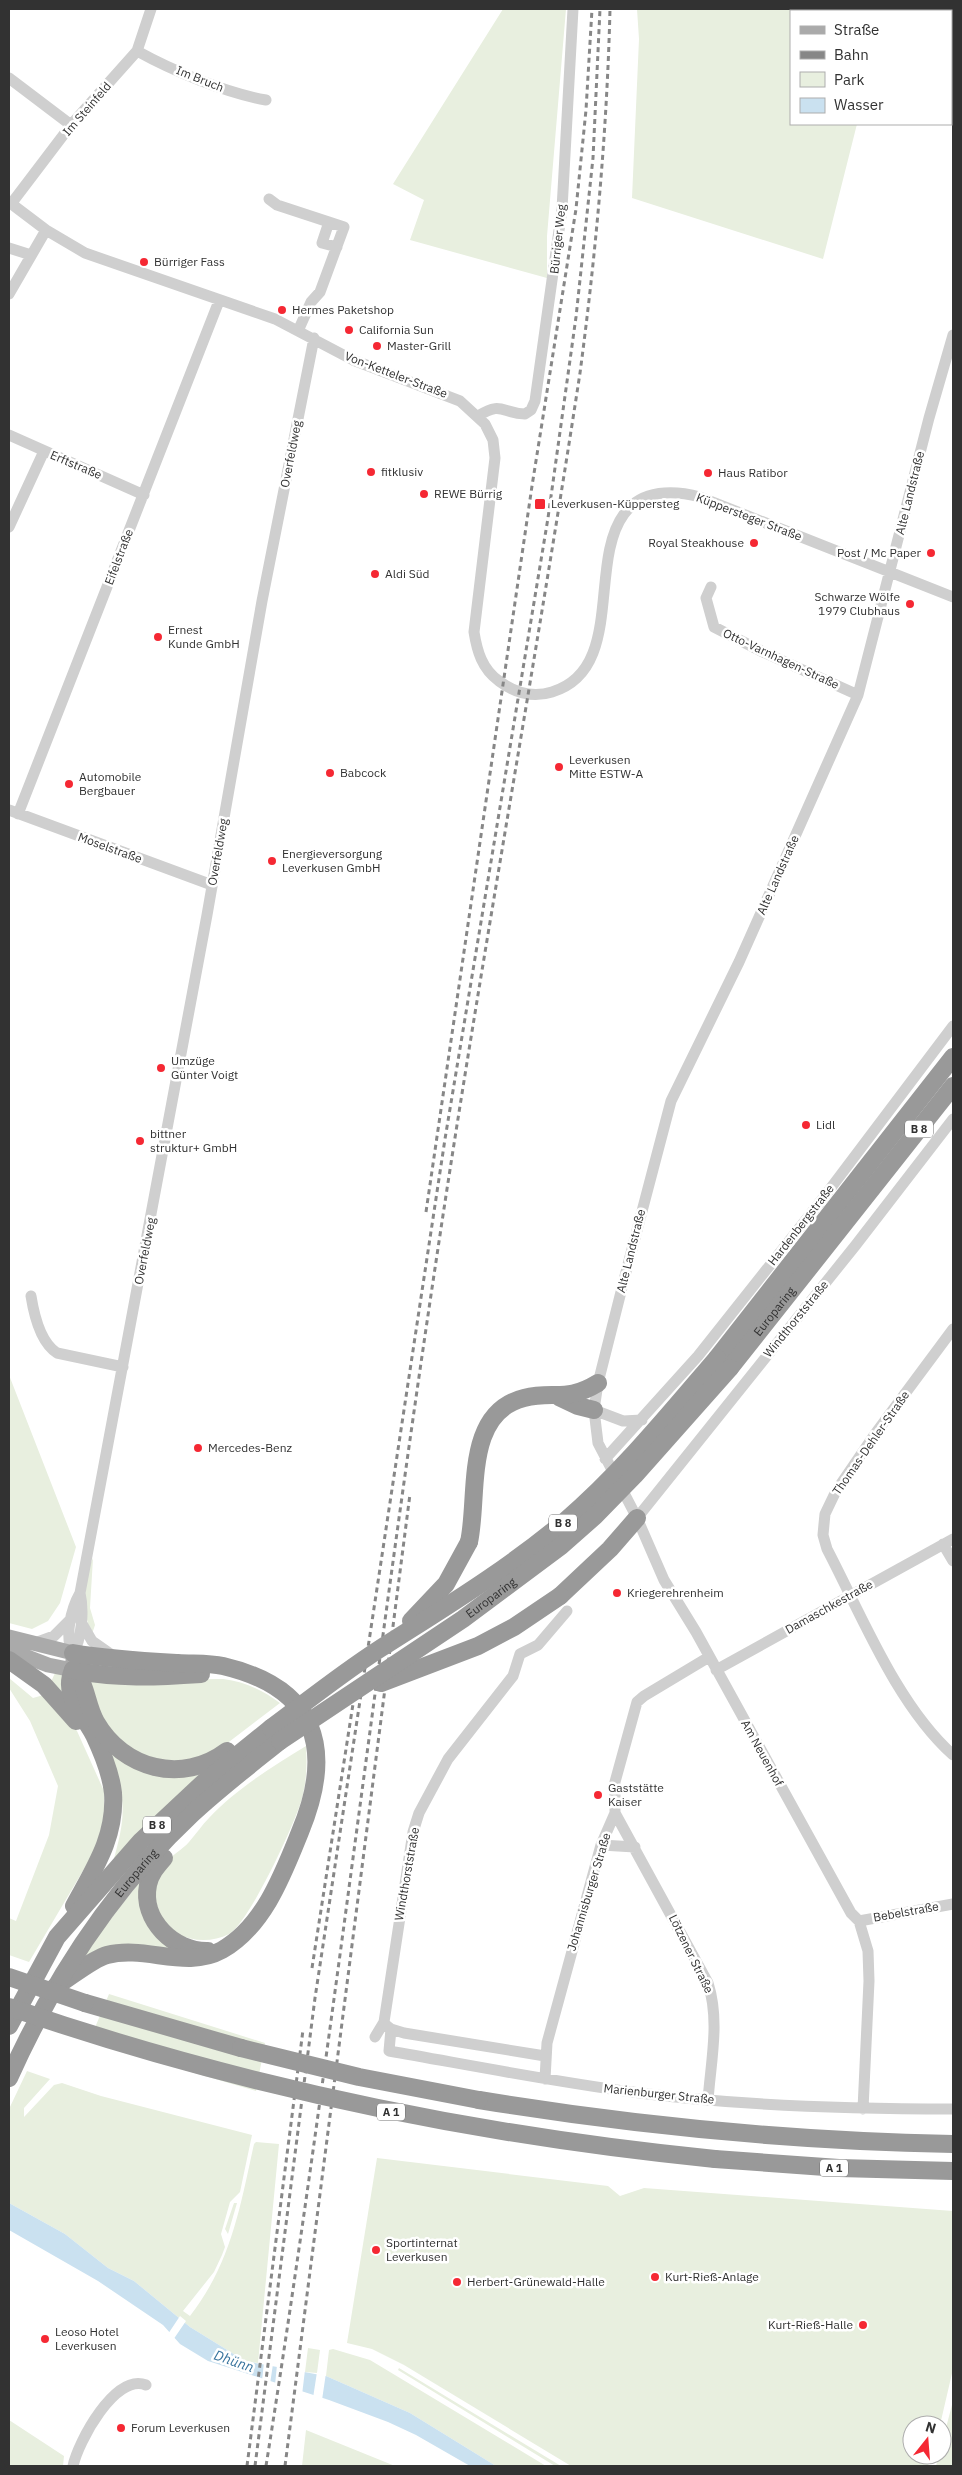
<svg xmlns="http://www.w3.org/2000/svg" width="962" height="2475" viewBox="0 0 962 2475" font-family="'IBM Plex Sans',sans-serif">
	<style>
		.green { fill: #e8efdf }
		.water { fill: #cae1f0 }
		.pier { fill: #fff }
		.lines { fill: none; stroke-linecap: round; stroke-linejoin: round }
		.minor { stroke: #cfcfcf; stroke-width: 11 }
		.major { stroke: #aaa; stroke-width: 15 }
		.highway { stroke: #999; stroke-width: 18 }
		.rail { stroke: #878787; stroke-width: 3; stroke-dasharray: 5 4; stroke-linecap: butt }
		.highway-bridge { stroke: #999; stroke-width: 18 }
		.poi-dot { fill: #f52833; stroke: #fff; stroke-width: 2 }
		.labels { text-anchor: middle; stroke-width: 5; stroke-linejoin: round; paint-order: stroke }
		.shield { fill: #fff; stroke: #707070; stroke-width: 1 }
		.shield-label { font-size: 11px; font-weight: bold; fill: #323232 }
		.street-label { font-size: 12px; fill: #323232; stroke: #fff }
		.poi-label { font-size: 12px; fill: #323232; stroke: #fff; text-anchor: start }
		.water-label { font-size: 14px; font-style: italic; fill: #37739d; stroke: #fff }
	</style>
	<rect width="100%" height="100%" fill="#fff"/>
	<path class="green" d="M503,9H566L547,236V278L410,240L424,200L393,184Z
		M637,9H855L856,11H791V124H857L823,259L632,198L639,39Z
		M9,1375L76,1547L60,1603L48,1621L32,1629L9,1623Z
		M93,1558L90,1608L95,1625L92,1634C82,1615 83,1578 93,1558Z
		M55,1673L62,1674L70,1703L50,1684Z
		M9,1678L33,1698L47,1694L77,1731L104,1791V1823L97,1847L29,1962L9,1955V1918L16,1921L49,1835L58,1786L30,1721L9,1688Z
		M223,1679C246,1682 262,1690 280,1703L221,1748L197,1760L175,1764L134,1752L107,1726L96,1705L90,1680Z
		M306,1746C307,1764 307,1780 302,1798C296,1822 249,1923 229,1934C213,1942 194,1942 178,1934C155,1922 148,1886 164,1865C171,1855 182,1850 189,1842C196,1834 202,1825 209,1818C236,1789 272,1767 306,1746Z
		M114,1751L209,1768L113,1862C126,1816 127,1799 109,1754Z
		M146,1874C144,1909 136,1925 171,1945L170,1951L82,1964L87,1949Z
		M109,1994L265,2043L256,2091L89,2042Z
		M27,2071L50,2079L24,2108V2117L54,2085L62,2083L101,2096L252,2135L240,2192L230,2202L221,2234L225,2247L222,2255L214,2272L183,2311L190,2316C231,2263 240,2208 254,2144L256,2142L279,2144L258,2363L245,2361L190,2327L134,2281L108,2268L65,2234L9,2203V2109Z
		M377,2158L608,2186L620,2196L644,2188L953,2211V2369L940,2425H912V2455H931L928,2466H571L404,2365L372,2349L347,2343Z
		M234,2203H237L228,2234L225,2229Z
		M308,2348L320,2350L317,2373L305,2372Z
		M333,2349L370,2360L546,2466H496L410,2413L326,2376L329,2350Z
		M399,2368L561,2466H555L398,2370Z
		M953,2401V2466H936L939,2455H942V2443Z
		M9,2420L64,2456L63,2466H9Z
		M306,2430L395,2466H302Z"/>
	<path class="water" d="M9,2203L65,2234L108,2268L134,2281L190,2327L245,2361L326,2376L410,2413L496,2466H470L416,2435L388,2422L329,2400L208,2361L180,2344L163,2325L98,2281L9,2230Z"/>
	<path class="pier" d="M180,2316L186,2321L173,2340L168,2334Z
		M264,2362L273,2364L270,2384L262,2381Z
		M277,2365L305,2370L302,2395L275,2385Z
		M317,2372L326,2373L322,2400L313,2398Z"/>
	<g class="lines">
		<path class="minor" d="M137,51C173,71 226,93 266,100
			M9,78L71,125
			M269,199L277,205L344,227L320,292L311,302L298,331
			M9,202L46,230L85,253L275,319L353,360L460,401L485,424L493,440L495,458L474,632C477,651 482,669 499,681C515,693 533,698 552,692C625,670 588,563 624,514C642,489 674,490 700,497L953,597
			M11,204L71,125L137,51L151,9
			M329,222L322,243L337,247
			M9,248L31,255
			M9,294L46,230
			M478,416C502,401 501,413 525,414L531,410L535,401L562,209L573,9
			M9,435L144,495
			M9,527L44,451
			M711,587L706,598L714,627L763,652L858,695
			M9,810L212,885
			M18,814L219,301
			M31,1296C34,1315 40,1342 57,1353L123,1367
			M953,1329L875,1434L836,1491L825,1514L824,1524L823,1535L827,1549C862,1616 897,1705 953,1755
			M594,1410L623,1421L642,1420
			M605,1459L698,1356L824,1197L953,1026
			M637,1518L855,1246L953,1119
			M943,1544L953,1561
			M80,1593C84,1610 82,1639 73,1653C64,1637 71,1609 80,1593L207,915L262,601L314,338
			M81,1622L92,1641L112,1655
			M35,1643L54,1636L72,1618
			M716,1670L953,1539
			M615,1813L708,1983C720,2021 711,2060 708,2100
			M601,1845L635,1847
			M859,1921L953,1904
			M386,2025L391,2029L404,2033L545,2056
			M391,2029L389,2051C469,2065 550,2081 632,2092C738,2106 846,2109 953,2109
			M375,2037L384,2022L413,1832L419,1813L448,1759L513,1676L520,1654L538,1645L567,1611
			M545,2079L547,2043L601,1845L615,1813V1782L637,1702L644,1696L709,1657
			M863,2109L869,1981L868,1951L859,1921L851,1913L696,1632L664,1580L637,1518L598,1443L594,1410L598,1383L626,1272L671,1101L739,962L858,695L929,418L953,335
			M73,2466C78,2442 115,2373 146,2385"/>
		<path class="major" d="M9,1637L73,1653V1670L48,1665L9,1650"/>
		<g class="highway">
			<path d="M717,1358L953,1057"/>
			<path id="s1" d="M730,1368L953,1086"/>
			<path d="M559,1397L578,1406L594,1410"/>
			<path d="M469,1542C479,1497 463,1413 524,1398C555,1390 565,1403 598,1383"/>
			<path d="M560,1596L610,1549L637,1518"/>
			<path d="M9,1660L44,1685L76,1721"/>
			<path d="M73,1670C62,1695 83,1714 94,1735C102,1752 111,1774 113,1793C116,1837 94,1869 74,1906"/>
			<path d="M73,1670C87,1683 86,1705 96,1722C123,1769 182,1785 227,1751"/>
			<path d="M73,1670C116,1679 157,1677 201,1674"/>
			<path d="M164,1858C157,1866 150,1874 148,1885C141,1920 174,1952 208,1951"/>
			<path d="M56,1986C70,1978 92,1959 107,1955C146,1945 186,1970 222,1950C264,1926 283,1874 300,1832C335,1748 316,1688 223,1666C209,1663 193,1664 178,1663C143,1661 107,1659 73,1653"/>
			<path d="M85,2003L241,2048"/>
			<path d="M9,2026L57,1937L141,1841L203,1783L271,1728"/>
			<path id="s2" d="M9,2078C53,1980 113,1888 192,1814C220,1788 250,1765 280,1741"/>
			<path d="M479,2100C637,2126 794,2141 953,2144"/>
			<path d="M715,2159L839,2168L953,2171"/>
		</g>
		<path class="rail" d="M426,1212L532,486L576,209L586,110L592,9
			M312,1968L353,1704
			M247,2466L303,2030
			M255,2466L315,1998L445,1139L548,518L576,317L593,158L600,9
			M266,2466C330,2064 376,1658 437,1255C481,960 535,667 580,373C596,252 607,131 610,9
			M285,2466L410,1494"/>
		<g class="highway-bridge">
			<path d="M411,1621L446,1584L469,1542"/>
			<path d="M381,1683L478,1646L514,1627L560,1596"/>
			<path d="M271,1728C306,1702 341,1674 378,1650C442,1609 507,1570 565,1521C621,1473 669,1414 717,1358"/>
			<path id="s3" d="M280,1741L463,1619L561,1546L595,1516L635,1475L730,1368"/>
			<path d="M9,1977L85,2003"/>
			<path d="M9,2007C238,2086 473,2135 715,2159"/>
			<path d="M241,2048L359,2077L479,2100"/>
		</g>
	</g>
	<g class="poi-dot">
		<circle cx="144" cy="262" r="5"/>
		<circle cx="282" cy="310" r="5"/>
		<circle cx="349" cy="330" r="5"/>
		<circle cx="377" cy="346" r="5"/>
		<circle cx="371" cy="472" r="5"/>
		<circle cx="708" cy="473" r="5"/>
		<circle cx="424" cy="494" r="5"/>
		<rect x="534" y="498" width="12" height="12" rx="2.5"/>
		<circle cx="754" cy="543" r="5"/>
		<circle cx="931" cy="553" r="5"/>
		<circle cx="375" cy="574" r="5"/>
		<circle cx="910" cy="604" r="5"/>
		<circle cx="158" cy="637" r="5"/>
		<circle cx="559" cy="767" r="5"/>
		<circle cx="330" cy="773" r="5"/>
		<circle cx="69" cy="784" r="5"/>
		<circle cx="272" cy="861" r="5"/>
		<circle cx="161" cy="1068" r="5"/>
		<circle cx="806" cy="1125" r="5"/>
		<circle cx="140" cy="1141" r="5"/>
		<circle cx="198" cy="1448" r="5"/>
		<circle cx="617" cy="1593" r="5"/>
		<circle cx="598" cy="1795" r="5"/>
		<circle cx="376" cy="2250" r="5"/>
		<circle cx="655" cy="2277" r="5"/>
		<circle cx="457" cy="2282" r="5"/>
		<circle cx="863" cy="2325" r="5"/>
		<circle cx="45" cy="2339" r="5"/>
		<circle cx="121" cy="2428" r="5"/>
	</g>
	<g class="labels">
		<g class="shield">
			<rect x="905" y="1120.5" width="28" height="17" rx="4"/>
			<rect x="549" y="1514.5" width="28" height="17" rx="4"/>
			<rect x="143" y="1816.5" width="28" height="17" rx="4"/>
			<rect x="377" y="2103.5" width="28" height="17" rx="4"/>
			<rect x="820" y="2159.5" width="28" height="17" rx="4"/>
		</g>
		<g class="shield-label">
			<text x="919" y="1133">B 8</text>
			<text x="563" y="1527">B 8</text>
			<text x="157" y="1829">B 8</text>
			<text x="391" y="2116">A 1</text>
			<text x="834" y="2172">A 1</text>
		</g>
		<g class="street-label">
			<text transform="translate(200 79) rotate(22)" y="4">Im Bruch</text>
			<text transform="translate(87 109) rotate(-49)" y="4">Im Steinfeld</text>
			<text transform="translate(558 239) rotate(-84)" y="4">Bürriger Weg</text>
			<text transform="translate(396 375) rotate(21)" y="4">Von-Ketteler-Straße</text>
			<text transform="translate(291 454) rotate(-79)" y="4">Overfeldweg</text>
			<text transform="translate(76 465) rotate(23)" y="4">Erftstraße</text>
			<text transform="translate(910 493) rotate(-76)" y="4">Alte Landstraße</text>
			<text transform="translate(749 517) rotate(21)" y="4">Küppersteger Straße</text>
			<text transform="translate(119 557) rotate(-69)" y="4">Eifelstraße</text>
			<text transform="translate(781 659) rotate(25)" y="4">Otto-Varnhagen-Straße</text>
			<text transform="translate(110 848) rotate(20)" y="4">Moselstraße</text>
			<text transform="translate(218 852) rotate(-80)" y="4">Overfeldweg</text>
			<text transform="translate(778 875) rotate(-66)" y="4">Alte Landstraße</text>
			<text transform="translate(801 1225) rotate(-52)" y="4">Hardenbergstraße</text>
			<text transform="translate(145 1251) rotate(-79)" y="4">Overfeldweg</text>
			<text transform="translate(631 1251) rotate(-76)" y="4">Alte Landstraße</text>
			<text dy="4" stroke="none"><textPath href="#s1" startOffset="72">Europaring</textPath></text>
			<text transform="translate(796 1319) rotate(-51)" y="4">Windthorststraße</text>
			<text transform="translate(871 1443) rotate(-55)" y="4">Thomas-Dehler-Straße</text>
			<text dy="4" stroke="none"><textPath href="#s3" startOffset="255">Europaring</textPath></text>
			<text transform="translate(829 1607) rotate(-29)" y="4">Damaschkestraße</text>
			<text transform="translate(762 1753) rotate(61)" y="4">Am Neuenhof</text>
			<text dy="4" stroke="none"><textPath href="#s2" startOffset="242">Europaring</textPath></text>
			<text transform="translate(407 1874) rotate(-80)" y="4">Windthorststraße</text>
			<text transform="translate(589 1892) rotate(-73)" y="4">Johannisburger Straße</text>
			<text transform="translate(906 1912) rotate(-10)" y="4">Bebelstraße</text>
			<text transform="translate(691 1954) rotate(64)" y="4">Lötzener Straße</text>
			<text transform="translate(659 2094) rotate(6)" y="4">Marienburger Straße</text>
		</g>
		<g class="poi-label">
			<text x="154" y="266">Bürriger Fass</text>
			<text x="292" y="314">Hermes Paketshop</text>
			<text x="359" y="334">California Sun</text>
			<text x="387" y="350">Master-Grill</text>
			<text x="381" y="476">fitklusiv</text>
			<text x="718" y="477">Haus Ratibor</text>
			<text x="434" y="498">REWE Bürrig</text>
			<text x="551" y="508">Leverkusen-Küppersteg</text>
			<text x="744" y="547" text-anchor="end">Royal Steakhouse</text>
			<text x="921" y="557" text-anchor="end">Post / Mc Paper</text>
			<text x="385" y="578">Aldi Süd</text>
			<text x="900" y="601" text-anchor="end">Schwarze Wölfe<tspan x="900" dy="14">1979 Clubhaus</tspan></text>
			<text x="168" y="634">Ernest<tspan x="168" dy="14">Kunde GmbH</tspan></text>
			<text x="569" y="764">Leverkusen<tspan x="569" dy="14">Mitte ESTW-A</tspan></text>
			<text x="340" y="777">Babcock</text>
			<text x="79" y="781">Automobile<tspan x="79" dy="14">Bergbauer</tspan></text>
			<text x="282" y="858">Energieversorgung<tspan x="282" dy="14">Leverkusen GmbH</tspan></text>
			<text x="171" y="1065">Umzüge<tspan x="171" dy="14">Günter Voigt</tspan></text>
			<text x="816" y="1129">Lidl</text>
			<text x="150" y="1138">bittner<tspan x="150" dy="14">struktur+ GmbH</tspan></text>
			<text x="208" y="1452">Mercedes-Benz</text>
			<text x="627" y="1597">Kriegerehrenheim</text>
			<text x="608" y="1792">Gaststätte<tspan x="608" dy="14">Kaiser</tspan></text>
			<text x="386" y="2247">Sportinternat<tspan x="386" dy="14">Leverkusen</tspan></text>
			<text x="665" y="2281">Kurt-Rieß-Anlage</text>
			<text x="467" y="2286">Herbert-Grünewald-Halle</text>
			<text x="853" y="2329" text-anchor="end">Kurt-Rieß-Halle</text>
			<text x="55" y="2336">Leoso Hotel<tspan x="55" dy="14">Leverkusen</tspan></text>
			<text x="131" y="2432">Forum Leverkusen</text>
		</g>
		<g class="water-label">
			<text transform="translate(234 2361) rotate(19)" y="5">Dhünn</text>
		</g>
	</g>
	<rect width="962" height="2475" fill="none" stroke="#323232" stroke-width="20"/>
	<rect x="790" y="10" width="162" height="115" fill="#ffffff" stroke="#adadad"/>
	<rect x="800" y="26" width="25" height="8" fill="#aaaaaa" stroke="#adadad"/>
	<text x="834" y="35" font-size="15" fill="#323232">Straße</text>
	<rect x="800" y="51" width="25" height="8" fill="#878787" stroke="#adadad"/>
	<text x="834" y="60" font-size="15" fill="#323232">Bahn</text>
	<rect x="800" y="72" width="25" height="15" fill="#e8efdf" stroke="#adadad"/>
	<text x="834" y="85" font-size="15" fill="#323232">Park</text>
	<rect x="800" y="98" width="25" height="15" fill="#cae1f0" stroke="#adadad"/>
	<text x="834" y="110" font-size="15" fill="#323232">Wasser</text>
	<g transform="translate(927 2440) rotate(17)"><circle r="24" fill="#ffffff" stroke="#adadad"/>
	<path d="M0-4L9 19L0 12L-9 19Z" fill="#f52833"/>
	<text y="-8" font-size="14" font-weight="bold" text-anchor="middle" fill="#323232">N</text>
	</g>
</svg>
